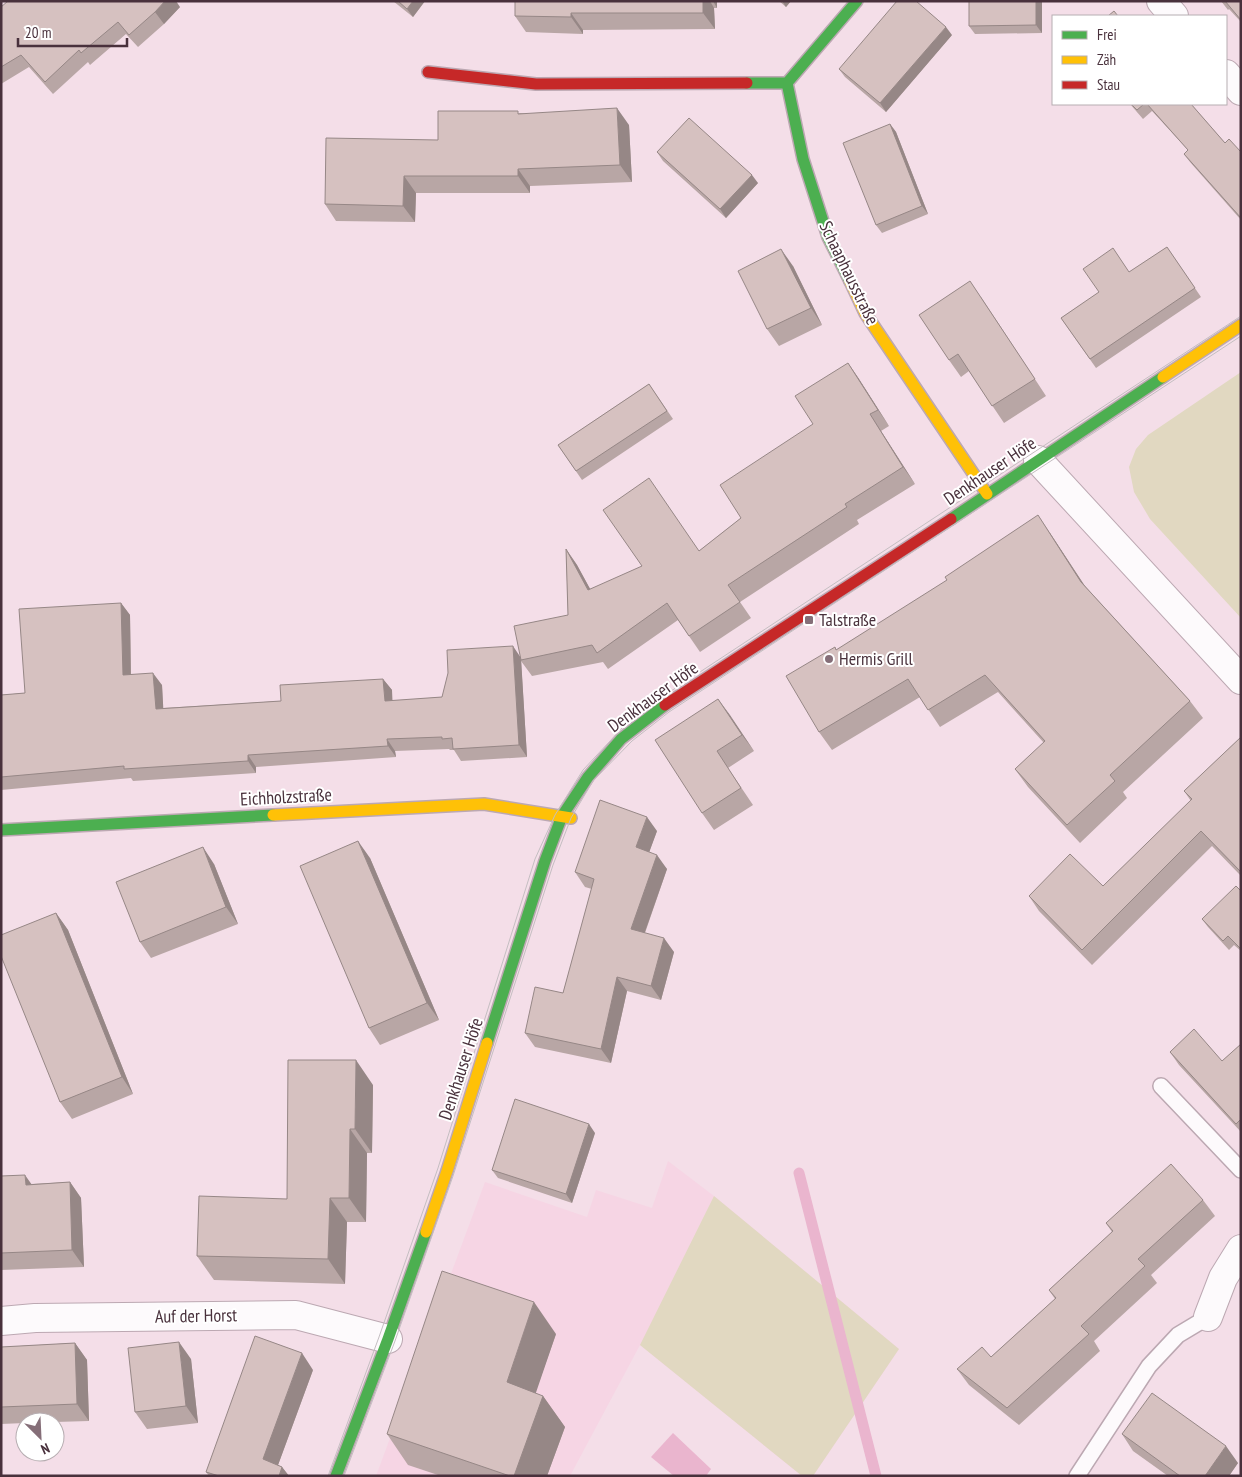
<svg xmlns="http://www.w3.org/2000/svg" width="1242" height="1477" viewBox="0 0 1242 1477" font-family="'PT Sans Narrow',sans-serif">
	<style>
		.built { fill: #f6d5e4 }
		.green { fill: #e1d8c1 }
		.water { fill: #eab5ce }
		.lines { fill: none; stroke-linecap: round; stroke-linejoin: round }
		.stream { stroke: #eab5ce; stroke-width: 11 }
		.lane-casing { stroke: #bca8b2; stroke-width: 18 }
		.street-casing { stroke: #bca8b2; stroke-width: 30 }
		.fast-casing { stroke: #bca8b2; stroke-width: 14 }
		.slow-casing { stroke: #bca8b2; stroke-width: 14 }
		.jam-casing { stroke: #bca8b2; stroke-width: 14 }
		.lane { stroke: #fdfafc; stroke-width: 15 }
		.street { stroke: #fdfafc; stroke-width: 28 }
		.fast { stroke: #4caf50; stroke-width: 11 }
		.slow { stroke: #ffc107; stroke-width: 11 }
		.jam { stroke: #c62828; stroke-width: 11 }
		.tram { stroke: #c4bec1; stroke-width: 1 }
		.wall { fill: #b8a6a5 }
		.shaded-wall { fill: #968786 }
		.building { fill: #d6c1c0; stroke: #968786 }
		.poi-dot { fill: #856e78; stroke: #fff; stroke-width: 2 }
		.labels { text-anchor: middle; stroke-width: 4; stroke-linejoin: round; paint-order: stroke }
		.street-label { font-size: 18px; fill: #49313c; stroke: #fff }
		.poi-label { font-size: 18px; fill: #49313c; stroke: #fff; text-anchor: start }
	</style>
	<rect width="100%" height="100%" fill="#f4dee8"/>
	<path class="built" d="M668,1161L714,1196L899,1349L813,1476H802L640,1345L570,1476H376L485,1182L587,1217L596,1190L652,1208Z"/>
	<path class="green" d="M1241,372V618L1150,519L1134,492L1129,467L1136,449L1148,435Z
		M714,1196L899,1349L813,1476H802L640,1345Z"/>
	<path class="water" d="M673,1433L711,1469L706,1476H674L651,1457Z"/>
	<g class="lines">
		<path class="stream" d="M799,1173L876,1476"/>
		<defs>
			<path id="lane" d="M1161,1086L1241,1170
				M1077,1476L1149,1366L1178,1335L1208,1317"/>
			<path id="street" d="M1161,1L1174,16
				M1226,74L1241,91
				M1038,460L1241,680
				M1208,1317L1223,1278L1241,1249
				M1,1321L35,1318L296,1315L388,1339"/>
			<path id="fast" d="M747,83H787L857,1
				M787,83L803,159L828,237L850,281
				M951,519L1163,377
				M1,830L273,815
				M487,1043L545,861L562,816L588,777L621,739L665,705
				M336,1476L388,1339L426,1232"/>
			<path id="slow" d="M850,281L865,313L987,494
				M1163,377L1241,325
				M273,815L484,804L571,818
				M426,1232L447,1171L487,1043"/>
			<path id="jam" d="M428,72L536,84L747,83
				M665,705L951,519"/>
		</defs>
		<use href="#lane" class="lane-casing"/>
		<use href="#street" class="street-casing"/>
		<use href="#fast" class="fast-casing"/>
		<use href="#slow" class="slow-casing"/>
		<use href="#jam" class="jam-casing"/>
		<use href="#lane" class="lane"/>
		<use href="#street" class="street"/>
		<use href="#fast" class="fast"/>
		<use href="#slow" class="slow"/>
		<use href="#jam" class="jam"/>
		<path class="tram" d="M328,1476L379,1337L438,1168L535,859L555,815L583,770L623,727L665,695L1241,316
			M344,1476L395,1341L453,1176L553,865L571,818L593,781L632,741L669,712L1241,336"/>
	</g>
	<path class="wall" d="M393,1H425L413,17Z
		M515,1H717V8H714L715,29L583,30V34L526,32L515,16Z
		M779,1H791L786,7Z
		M1042,1V33L975,34L969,26Z
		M1221,1H1241V22L1229,9L1228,10Z
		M1,7H180L164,24L138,47L126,34L90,65L88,62L53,94L29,67L1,84Z
		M952,35L886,112L845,77L839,69Z
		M1130,104H1191L1225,143L1241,152V220L1190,162L1184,154L1188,150L1152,111L1143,119Z
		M520,113L629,125L632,182L530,186V193H416L415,222L336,221L325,204L438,140Z
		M890,124L896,132L928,214L882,233L876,225Z
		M657,152L758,183L726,218L663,161Z
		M1167,247L1201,297L1096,368L1061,318Z
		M793,266L822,325L779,346L767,329Z
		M981,297L1046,396L1004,423L969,371L961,377L949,360Z
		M848,363L859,379L889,426L881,431L915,484L857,520L859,524L740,602L751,618L700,652L678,620L608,669L603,662L532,676L521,661L527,757L461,761L454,750H450L449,749L395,751L396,757L256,767V773L133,781L131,778L1,790V695L25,693L121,603L130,615L131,674L162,685L163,708L281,701L383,679L392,690V701L442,697L520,657L568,615L566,549L577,565L590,589L699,551L741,518L813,424Z
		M649,384L673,419L582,480L558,445Z
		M1050,533L1085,586L1190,701L1203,718L1123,792L1127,798L1080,843L1028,787L1015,769L1044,743L998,692L940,727L920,697L832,750L819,732L836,650Z
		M718,699L754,751L728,768L753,805L714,830L702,813Z
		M1241,737V876L1212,846L1092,965L1039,911L1029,896L1103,886L1191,801L1184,791Z
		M657,831L649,852L667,869L645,933L674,952L661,1000L627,991L611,1063L535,1047L525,1033L563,993L592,889L585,887L575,872Z
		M370,858L439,1020L380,1045L369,1028Z
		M214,864L238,924L151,958L140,942Z
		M1241,891V951L1234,945L1229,950L1208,927L1202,919Z
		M56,913L68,930L133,1094L72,1119L60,1102Z
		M1241,1044V1132L1179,1065L1170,1052L1222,1061Z
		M373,1085L372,1153H367L366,1222H347L345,1284L214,1280L197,1256L287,1199Z
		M595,1133L572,1203L498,1178L492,1170Z
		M1,1176L31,1184L70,1182L81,1198L84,1267L1,1270Z
		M1203,1200L1215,1216L1151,1275L1157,1283L1094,1341L1100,1351L1019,1425L969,1385L957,1369L991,1357L1055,1299L1049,1290L1112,1232L1106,1223Z
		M556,1334L535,1393L543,1396L565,1427L547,1476H441L408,1465L387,1434Z
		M75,1343L87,1360L89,1421L55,1422H25V1423L1,1424V1347Z
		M191,1359L198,1423L147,1429L135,1412Z
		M313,1370L278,1465L282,1467L289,1476H209L206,1472Z
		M1122,1434L1238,1463L1229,1476H1168L1133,1451Z"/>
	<path class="shaded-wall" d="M165,1H176L180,7L164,24L155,12Z
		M413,1H425L413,17L407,9Z
		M703,1H710L714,8L715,29L703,13Z
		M713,1H717V8Z
		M782,1H791L786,7Z
		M1036,1H1042V33L1036,25Z
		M571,13L583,30V34L571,17Z
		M946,27L952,35L886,112L880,103Z
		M617,108L629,125L632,182L620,165Z
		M890,124L896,132L928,214L922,206Z
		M518,169L530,186V193L518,176Z
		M752,175L758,183L726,218L720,209Z
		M404,176L416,193L415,222L403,206Z
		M781,249L793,266L822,325L811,308Z
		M848,363L859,379L889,426L878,410Z
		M870,414L881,431L915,484L903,467Z
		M1038,515L1050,533L1094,600L1081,582Z
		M566,549L577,565L600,607L588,590Z
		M121,603L130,615L131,687L123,675Z
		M513,646L521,658L527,757L519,745Z
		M153,673L162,685L164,721L156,709Z
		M383,679L392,690L393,713L385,701Z
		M718,699L730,715L754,751L742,735Z
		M387,739L395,751L396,757L388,746Z
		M248,755L256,767V773L248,761Z
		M647,817L657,831L646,861L636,847Z
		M358,841L370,858L439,1020L427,1003Z
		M203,847L214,864L238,924L226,907Z
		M657,855L667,869L641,943L631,929Z
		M56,913L68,930L133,1094L122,1077Z
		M664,938L674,952L661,1000L651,986Z
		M617,977L627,991L611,1063L601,1049Z
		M356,1060L373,1085L372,1153L355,1129Z
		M589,1124L595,1133L572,1203L566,1194Z
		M350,1129L367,1153L366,1222L349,1198Z
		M25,1175L37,1192L26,1185Z
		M70,1182L81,1198L84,1267L72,1250Z
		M330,1198L347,1222L345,1284L328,1259Z
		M534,1302L556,1334L529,1413L507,1382Z
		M179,1342L191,1359L198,1423L186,1406Z
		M75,1343L87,1360L89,1421L77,1404Z
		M302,1353L313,1370L274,1476L263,1459Z
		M543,1396L565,1427L547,1476H514Z
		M1226,1446L1238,1463L1229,1476H1205Z
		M282,1467L289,1476H279Z"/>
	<path class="building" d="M8,1H165L155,12L129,35L118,22L81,53L79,50L45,82L21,55L1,67V7Z
		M398,1H413L407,9Z
		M515,1H703V13H571V17L515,16Z
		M897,1H916L946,27L880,103L839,69Z
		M969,1H1036V25L969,26Z
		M1225,1H1241V20Z
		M1114,11L1118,16H1108Z
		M1131,104H1144L1137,110Z
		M1147,104H1191L1225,143L1229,139L1241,152V218L1184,154L1188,150Z
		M617,108L620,165L518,169V176H404L403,206L325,204L326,138L438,140V111H518V114Z
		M689,118L752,175L720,209L657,152Z
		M890,124L922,206L876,225L843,143Z
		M1167,247L1195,288L1090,359L1061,318L1099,292L1083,269L1113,248L1129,272Z
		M781,249L811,308L767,329L738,271Z
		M970,281L1035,379L992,406L958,354L949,360L919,315Z
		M848,363L878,410L870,414L903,467L845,504L847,507L728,585L740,602L689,636L667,603L597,653L592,645L521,660L514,626L568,615L566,549L588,590L642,566L603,510L649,478L699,551L741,518L720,485L813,424L795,396Z
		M649,384L667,411L576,471L558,445Z
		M1038,515L1081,582L1190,701L1110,775L1115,781L1067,825L1015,769L1045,741L985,675L928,710L908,679L819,732L786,676L835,647L836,650L947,580L945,577Z
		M121,603L123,675L153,673L156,709L281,701L280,685L383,679L385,701L442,697L448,673L447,650L513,646L519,745L453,749L452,738L442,739V737L387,739L388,746L248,755V761L124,769V766L1,777V695L25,693L19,609Z
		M718,699L742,735L717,751L741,788L702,813L655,740Z
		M1241,737V872L1201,831L1082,950L1029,896L1070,854L1103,886L1192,799L1184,791Z
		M600,800L647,817L636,847L657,855L631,929L664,938L651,986L617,977L601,1049L525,1033L535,987L563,993L594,879L575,872Z
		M358,841L427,1003L369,1028L300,866Z
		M203,847L226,907L140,942L116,882Z
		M1236,886L1241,891V949L1228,936L1223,941L1202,919Z
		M56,913L122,1077L60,1102L1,956V935Z
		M1194,1029L1222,1061L1241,1044V1119L1236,1124L1170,1052Z
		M288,1060H356L355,1129H350L349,1198H330L328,1259L197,1256L199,1196L287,1199Z
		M515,1099L589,1124L566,1194L492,1170Z
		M1171,1164L1203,1200L1138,1259L1145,1266L1081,1326L1089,1334L1007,1408L957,1369L982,1347L991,1357L1056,1298L1049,1290L1113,1231L1106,1223Z
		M25,1175L26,1185L70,1182L72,1250L1,1253V1176Z
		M442,1271L534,1302L507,1382L543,1396L514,1476H510L387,1434Z
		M255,1336L302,1353L263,1459L282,1467L279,1476H219L206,1472Z
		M179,1342L186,1406L135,1412L128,1348Z
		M75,1343L77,1404L1,1407V1347Z
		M1152,1393L1226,1446L1205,1476H1180L1122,1434Z"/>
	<g class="poi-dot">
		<rect x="804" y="615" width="10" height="10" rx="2.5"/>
		<circle cx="829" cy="659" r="5"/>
	</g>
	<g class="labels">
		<g class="street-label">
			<text transform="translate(849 273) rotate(64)" y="6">Schaaphausstraße</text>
			<text transform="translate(990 471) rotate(-34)" y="6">Denkhauser Höfe</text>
			<text transform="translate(653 697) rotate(-36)" y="6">Denkhauser Höfe</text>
			<text transform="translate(286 797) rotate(-3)" y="6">Eichholzstraße</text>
			<text transform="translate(461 1069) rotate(-72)" y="6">Denkhauser Höfe</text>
			<text transform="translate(196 1316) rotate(-1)" y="6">Auf der Horst</text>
		</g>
		<g class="poi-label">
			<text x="819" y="626">Talstraße</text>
			<text x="839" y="665">Hermis Grill</text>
		</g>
	</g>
	<rect width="1242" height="1477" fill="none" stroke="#49313c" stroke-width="5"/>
	<rect x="1052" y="15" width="175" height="90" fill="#ffffff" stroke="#b6adb1"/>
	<rect x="1062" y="31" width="25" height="8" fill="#4caf50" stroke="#b6adb1"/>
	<text x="1097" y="40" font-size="15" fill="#49313c">Frei</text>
	<rect x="1062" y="56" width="25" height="8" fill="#ffc107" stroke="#b6adb1"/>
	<text x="1097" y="65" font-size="15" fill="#49313c">Zäh</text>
	<rect x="1062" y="81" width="25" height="8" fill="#c62828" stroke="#b6adb1"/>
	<text x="1097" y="90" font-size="15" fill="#49313c">Stau</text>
	<g transform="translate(40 1437) rotate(156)"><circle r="24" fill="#ffffff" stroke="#b6adb1"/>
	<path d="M0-4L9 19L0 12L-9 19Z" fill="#856e78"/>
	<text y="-8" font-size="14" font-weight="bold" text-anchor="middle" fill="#49313c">N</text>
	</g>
	<path d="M18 38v8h109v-8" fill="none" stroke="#49313c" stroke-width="2.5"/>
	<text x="25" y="38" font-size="15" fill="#49313c" stroke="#ffffff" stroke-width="4" paint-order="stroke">20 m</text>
</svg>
